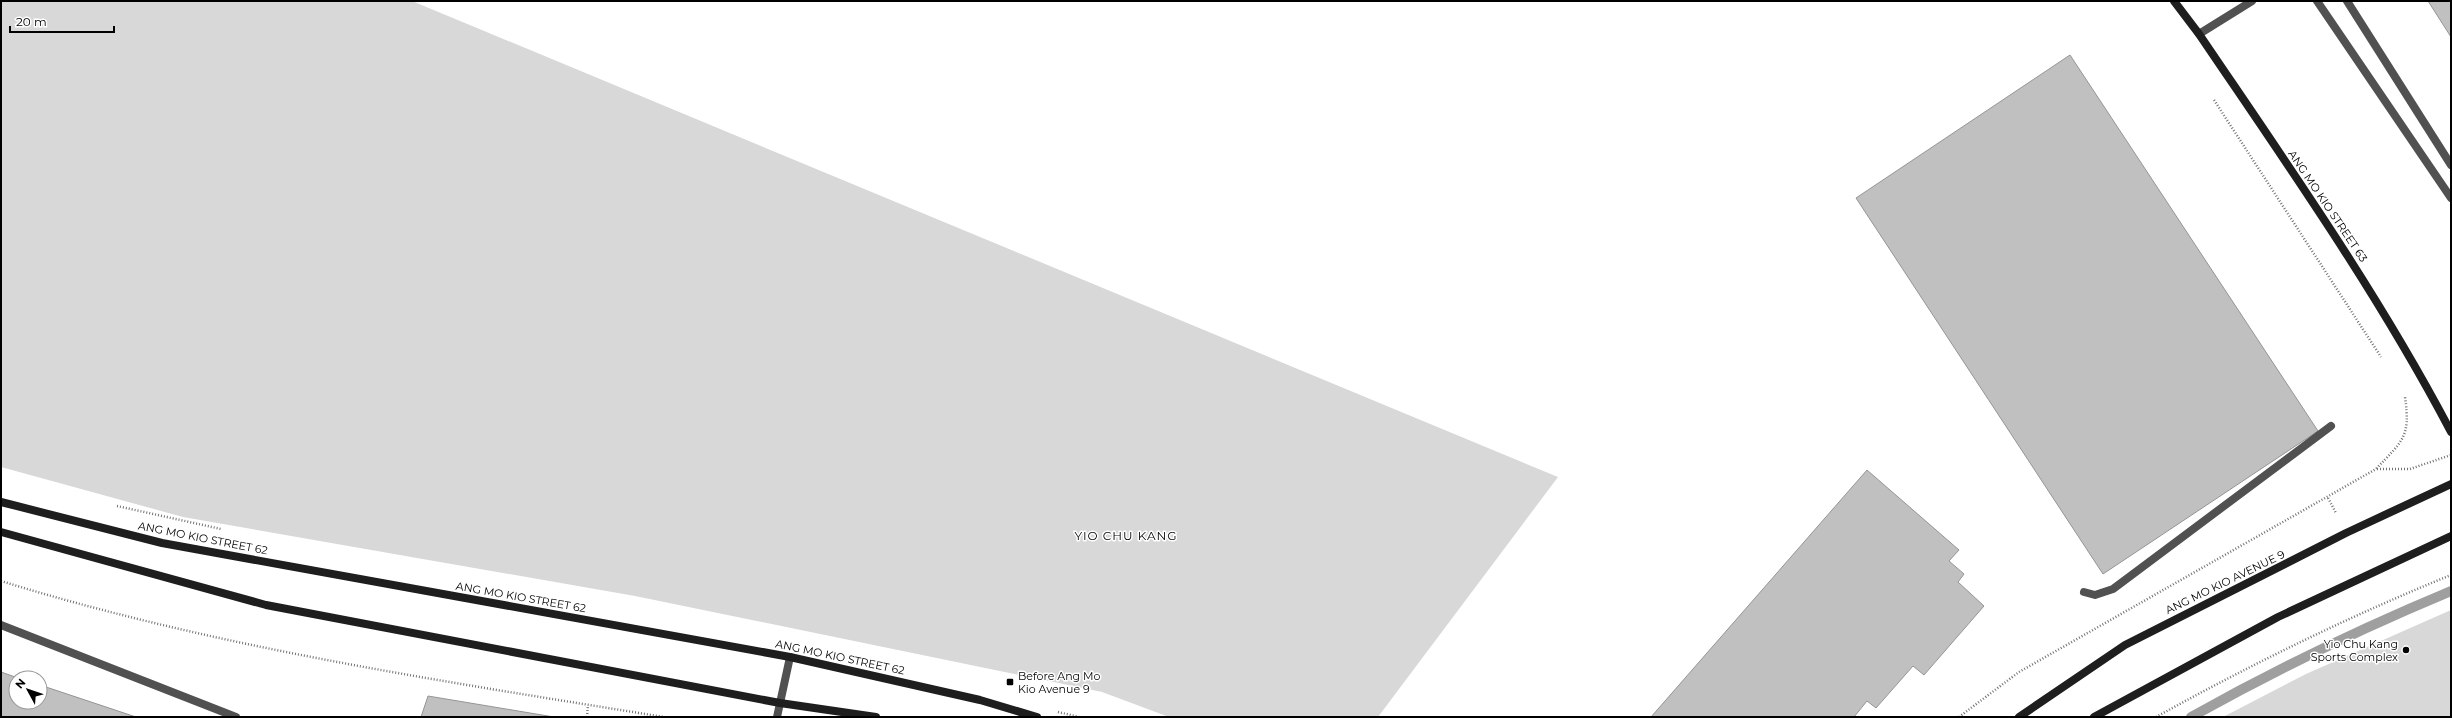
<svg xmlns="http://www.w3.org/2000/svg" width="2452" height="718" viewBox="0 0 2452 718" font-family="Montserrat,sans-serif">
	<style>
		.green { fill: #d8d8d8 }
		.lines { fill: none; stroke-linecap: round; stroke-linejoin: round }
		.stream { stroke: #9f9f9f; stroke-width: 10 }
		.building { fill: #c0c0c0; stroke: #959595 }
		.path { stroke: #737373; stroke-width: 2.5; stroke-dasharray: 1 2; stroke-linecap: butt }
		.lane { stroke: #515151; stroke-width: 8 }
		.secondary { stroke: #1e1e1e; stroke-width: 8 }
		.poi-dot { fill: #000; stroke: #fff; stroke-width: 1.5 }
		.labels { text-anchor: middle; stroke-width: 3; stroke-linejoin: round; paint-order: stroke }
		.street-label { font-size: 11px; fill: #000; stroke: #fff }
		.poi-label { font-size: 11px; fill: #000; stroke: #fff; text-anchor: end }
		.neighbourhood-label { font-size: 12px; letter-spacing: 1px; fill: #000; stroke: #fff }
	</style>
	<rect width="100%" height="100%" fill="#fff"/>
	<path class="green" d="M1,1H412L1558,477L1378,717H1169L1102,692L635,596L183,517L1,467Z
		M2451,610V717H2223L2306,674Z"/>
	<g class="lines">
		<path class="stream" d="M2191,717C2275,670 2362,628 2451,591"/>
	</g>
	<path class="building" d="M2428,1H2451V37Z
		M2070,55L2318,431L2103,574L1856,198Z
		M1867,470L1959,550L1949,561L1964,574L1958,582L1984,606L1924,675L1913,666L1876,708L1867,701L1854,717H1651Z
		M1,672L18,678H16V702H40V685L136,717H1Z
		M428,696L554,717H421Z"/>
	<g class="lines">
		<path class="path" d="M2214,100L2381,357
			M2377,469H2410L2451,455
			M2328,498L2336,513
			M117,506L221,529
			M1,581C217,648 442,681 664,717
			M1058,712L1079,717
			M587,717L588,705
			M1959,717L2019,672L2376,469C2402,441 2411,438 2405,397
			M2156,717C2252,664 2350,616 2451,575"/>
		<path class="lane" d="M2317,1L2451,198
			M2347,1L2451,165
			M2199,34L2252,1
			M2084,592L2095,595L2113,589L2331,426
			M1,625L236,717
			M777,717L790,657"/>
		<path class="secondary" d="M2174,1L2199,34C2287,164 2378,293 2451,432
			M1,502L162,543L790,657L980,700L1037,717
			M1,532L266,605L780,703L876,717
			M2019,717L2125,645L2346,533L2451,484
			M2094,717L2278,617L2451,536"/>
	</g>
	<g class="poi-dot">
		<circle cx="2406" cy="650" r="4"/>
		<rect x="1006" y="678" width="8" height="8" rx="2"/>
	</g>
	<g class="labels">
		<g class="street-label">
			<text transform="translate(2328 206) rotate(56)" y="4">ANG MO KIO STREET 63</text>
			<text transform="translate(203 538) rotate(11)" y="4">ANG MO KIO STREET 62</text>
			<text transform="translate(2225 582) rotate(-26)" y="4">ANG MO KIO AVENUE 9</text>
			<text transform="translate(521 597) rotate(10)" y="4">ANG MO KIO STREET 62</text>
			<text transform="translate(840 657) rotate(12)" y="4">ANG MO KIO STREET 62</text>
		</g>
		<g class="poi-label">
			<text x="2398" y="648">Yio Chu Kang<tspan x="2398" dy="13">Sports Complex</tspan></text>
			<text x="1018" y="680" text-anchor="start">Before Ang Mo<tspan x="1018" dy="13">Kio Avenue 9</tspan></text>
		</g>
		<g class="neighbourhood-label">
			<text x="1126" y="540">YIO CHU KANG</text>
		</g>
	</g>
	<rect width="2452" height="718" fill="none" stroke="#000000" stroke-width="4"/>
	<g transform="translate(28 690) rotate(310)"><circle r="19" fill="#ffffff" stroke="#999999"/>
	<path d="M0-3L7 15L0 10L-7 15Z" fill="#000000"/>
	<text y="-6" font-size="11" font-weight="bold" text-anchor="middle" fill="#000000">N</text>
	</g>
	<path d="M10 26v6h104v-6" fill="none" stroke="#000000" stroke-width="2"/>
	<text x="16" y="26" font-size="12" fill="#000000" stroke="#ffffff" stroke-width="3" paint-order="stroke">20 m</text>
</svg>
